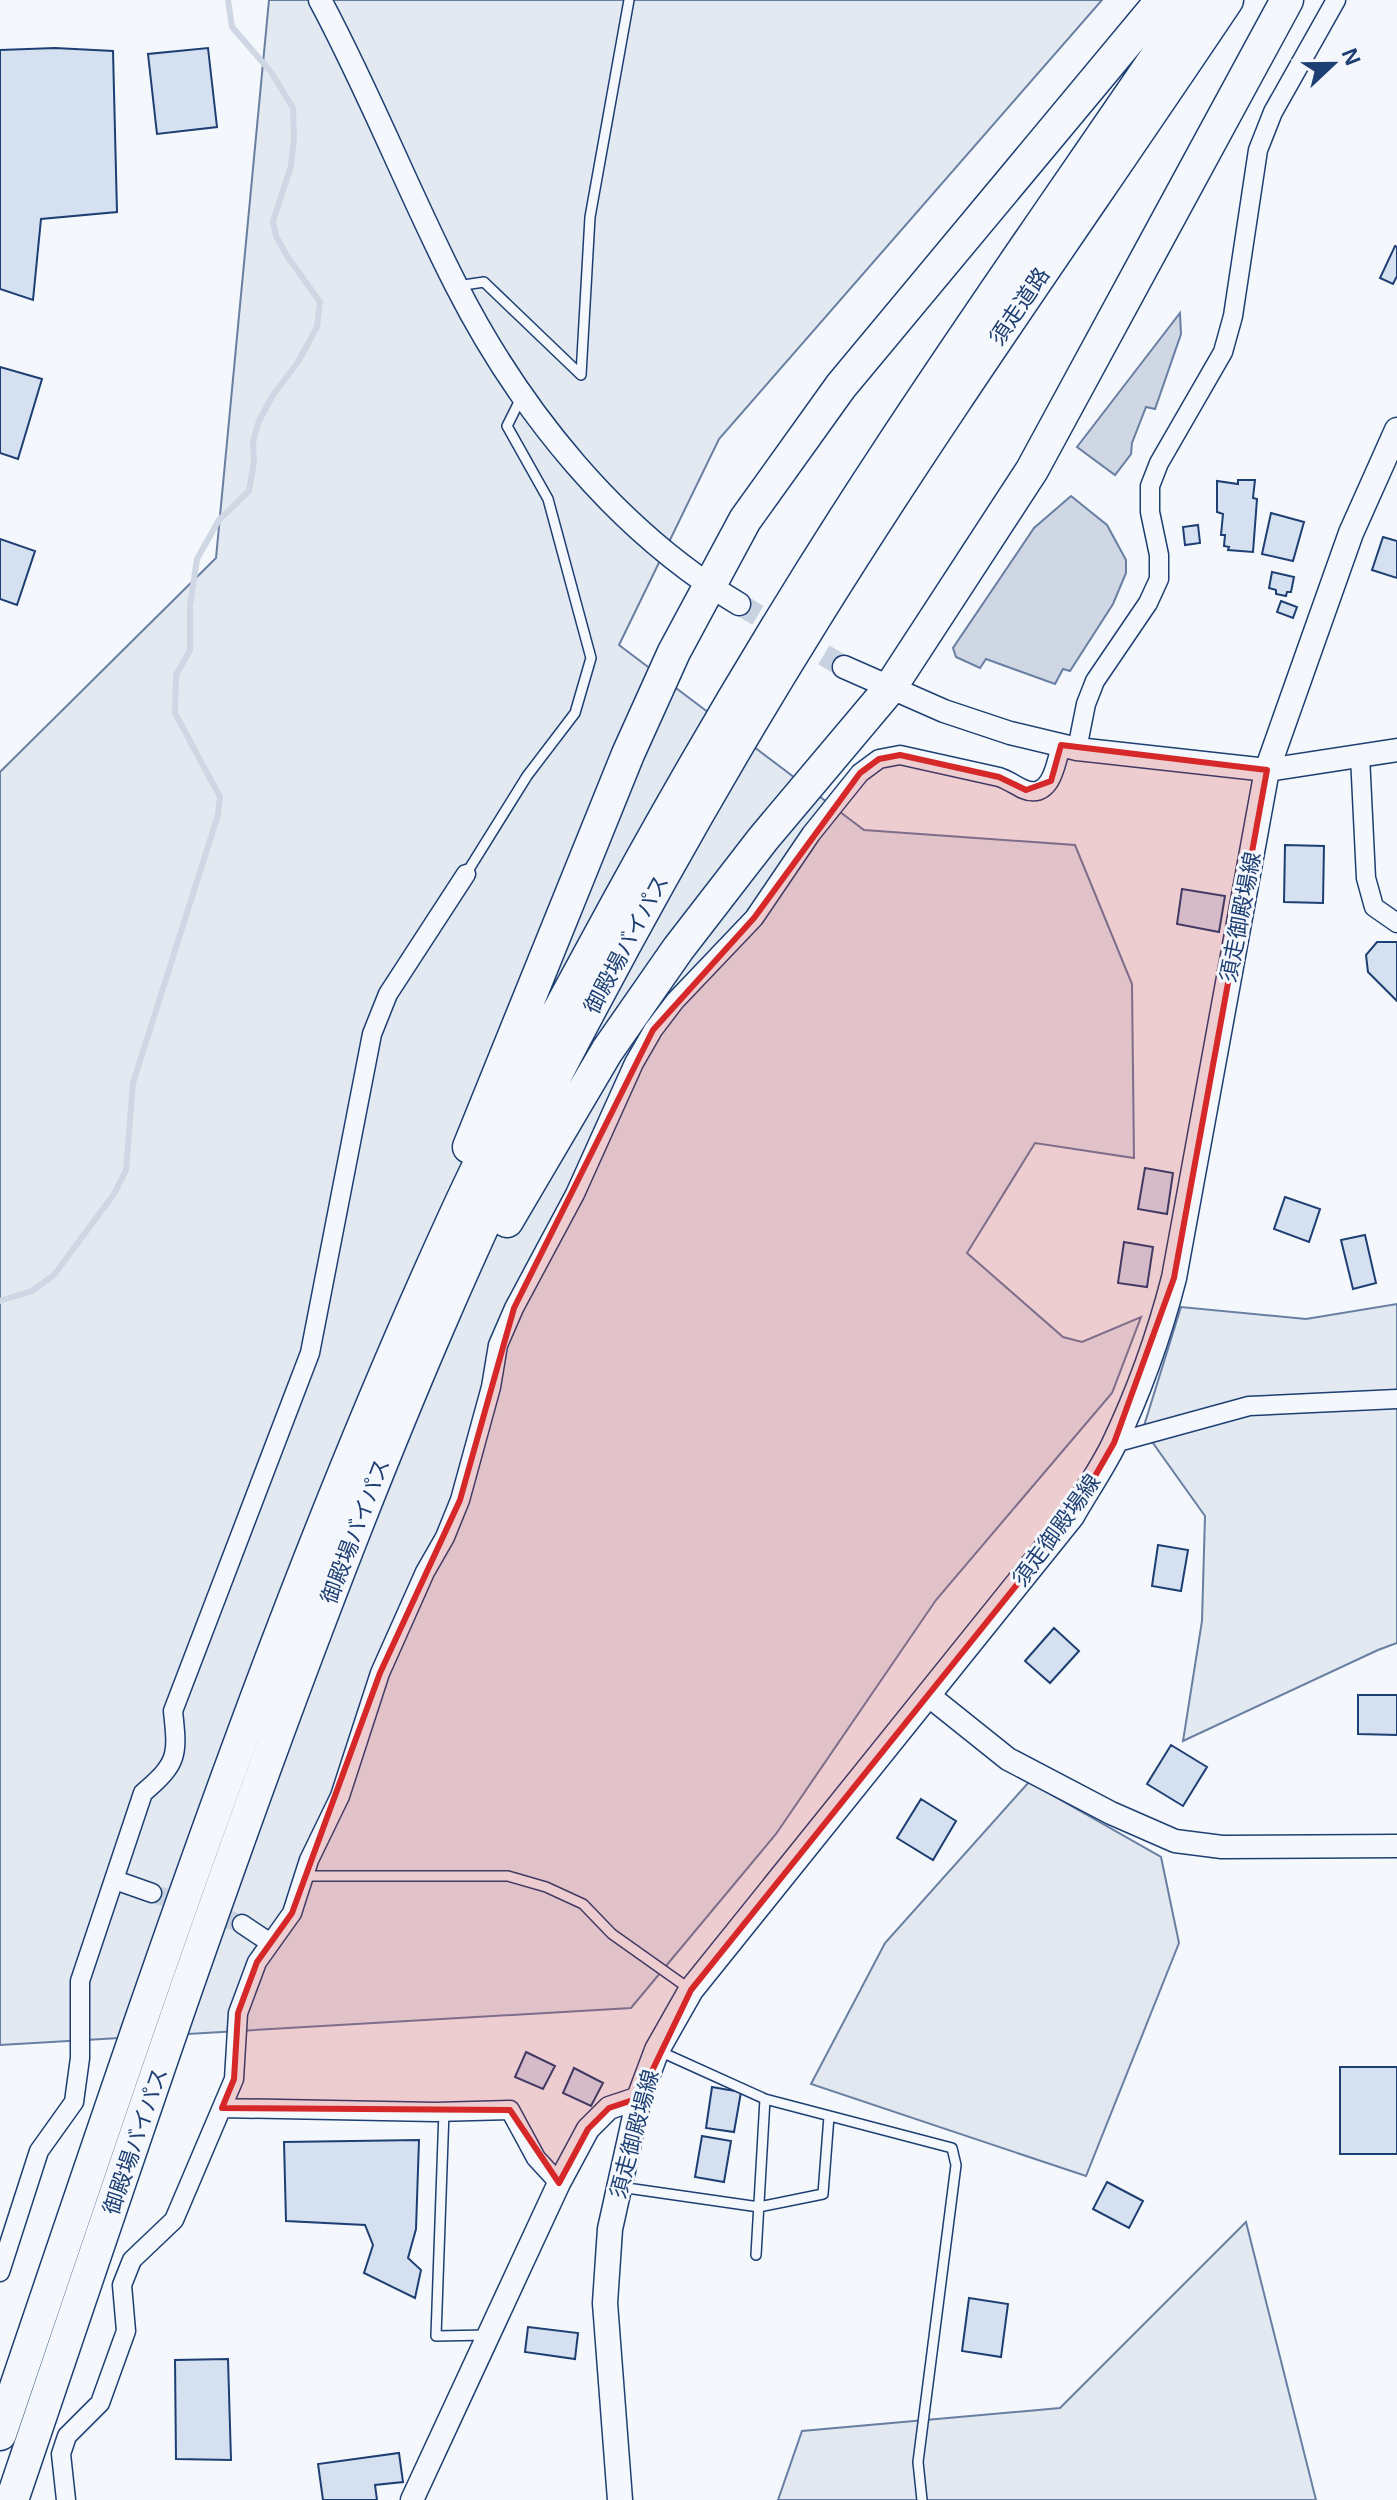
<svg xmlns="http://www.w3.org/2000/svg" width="1397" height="2500" viewBox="0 0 1397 2500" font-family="Helvetica,'Noto Sans JP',sans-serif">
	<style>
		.green { fill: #e3e9f0; stroke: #687fa3; stroke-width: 2 }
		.parking { fill: #e3e8f0; stroke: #687fa3; stroke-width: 2 }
		.water { fill: #cfd7e4; stroke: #687fa3; stroke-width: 2 }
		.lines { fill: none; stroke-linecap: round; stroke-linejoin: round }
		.stream { stroke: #cfd7e4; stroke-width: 6 }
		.building { fill: #d5e0f0; stroke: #1d3f73; stroke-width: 2 }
		.minor-tunnel { stroke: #c9d2e0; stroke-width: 18; stroke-dasharray: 18 9; stroke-linecap: butt }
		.tertiary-tunnel { stroke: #c9d2e0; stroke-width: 22; stroke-dasharray: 22 11; stroke-linecap: butt }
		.service-casing { stroke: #1d3f73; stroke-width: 12 }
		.minor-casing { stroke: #1d3f73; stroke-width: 21 }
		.tertiary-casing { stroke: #1d3f73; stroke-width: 25 }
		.secondary-casing { stroke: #1d3f73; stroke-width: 27 }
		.motorway-casing { stroke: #1d3f73; stroke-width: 35 }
		.service { stroke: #f4f7fb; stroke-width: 9 }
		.minor { stroke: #f4f7fb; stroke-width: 18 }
		.tertiary { stroke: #f4f7fb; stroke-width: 22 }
		.secondary { stroke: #f4f7fb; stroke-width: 24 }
		.motorway { stroke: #f4f7fb; stroke-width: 32 }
		.marked { fill: #d62828; fill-opacity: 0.2; stroke: #d62828; stroke-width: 6; stroke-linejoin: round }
		.labels { text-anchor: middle; stroke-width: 6; stroke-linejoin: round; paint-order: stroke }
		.street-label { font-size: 22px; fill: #1d3f73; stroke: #f4f7fb }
	</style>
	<rect width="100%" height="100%" fill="#f4f7fb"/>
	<path class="green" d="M269,0H1102L719,439L619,645L864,830L1075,845L1132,984L1134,1158L1035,1143L967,1253L1063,1337L1082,1342L1141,1317L1112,1393L936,1600L776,1834L631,2008L0,2045V772L216,558Z
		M1397,1304V1643L1378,1650L1183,1741L1202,1621L1205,1516L1143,1429L1181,1307L1306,1319Z
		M1246,2222L1316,2500H778L802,2431L1060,2408Z"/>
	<path class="parking" d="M1029,1782L1161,1857L1179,1943L1086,2176L811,2084L885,1943Z"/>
	<path class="water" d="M1180,313L1181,334L1155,409L1146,407L1132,443L1131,454L1115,475L1077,447Z
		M1071,496L1107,525L1126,560V573L1113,604L1070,671L1063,669L1055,684L986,659L980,668L956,657L953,648L1034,528Z"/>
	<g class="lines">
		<path class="stream" d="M0,1301L32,1291L54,1275L114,1194L126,1170L133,1083L218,815L220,797L175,713L176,675L190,650V606L197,559L219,520L249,491L254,462L253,441L259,421L273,395L298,362L317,327L320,302L287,256L276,236L273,221L291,166L294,138L293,108L271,72L232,27L228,0"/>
	</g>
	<path class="building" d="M55,48L113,51L117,212L41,219L33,300L0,289V50Z
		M208,48L217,127L157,134L148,54Z
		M1395,246L1397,247V276L1393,284L1380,278Z
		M0,367L42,379L18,459L0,453Z
		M1238,480H1255L1253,498L1257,499L1253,552L1228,550L1229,547L1224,546L1225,535H1221L1223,514L1217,512V481L1238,484Z
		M1271,513L1304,522L1293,561L1262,554Z
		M1198,525L1200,543L1185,545L1183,527Z
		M1383,537L1397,541V578L1372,570Z
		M0,539L35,551L17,605L0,599Z
		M1272,572L1294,577L1291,592H1287L1286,596L1276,594V590L1269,588Z
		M1281,601L1297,607L1293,618L1277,612Z
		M1285,845L1324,846L1323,903L1284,902Z
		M1182,889L1225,896L1219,932L1177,924Z
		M1377,942H1397V1001L1368,972L1366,955Z
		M1145,1168L1173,1173L1167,1214L1138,1209Z
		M1285,1197L1320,1209L1309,1242L1274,1229Z
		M1365,1235L1376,1283L1353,1289L1341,1240Z
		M1124,1242L1153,1247L1147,1287L1118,1283Z
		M1158,1545L1188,1550L1181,1591L1152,1586Z
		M1054,1628L1079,1651L1050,1683L1025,1661Z
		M1358,1695H1397V1735L1358,1734Z
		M1171,1745L1207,1767L1183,1806L1147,1784Z
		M921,1799L956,1821L933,1860L897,1838Z
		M526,2052L555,2066L543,2089L515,2077Z
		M1340,2067H1397V2154H1340Z
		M574,2068L603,2083L591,2106L563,2093Z
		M712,2087L741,2092L734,2132L706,2128Z
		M702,2136L731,2141L724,2182L695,2177Z
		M419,2140L416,2229L408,2258L421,2270L415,2298L364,2273L373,2245L365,2225L286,2221L284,2142Z
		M1107,2182L1143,2201L1129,2228L1093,2209Z
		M969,2298L1008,2304L1001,2357L962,2351Z
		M528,2327L578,2333L575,2359L525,2352Z
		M228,2359L231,2460L176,2459L175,2360Z
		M399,2453L403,2482L375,2485L377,2500H323L318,2464Z"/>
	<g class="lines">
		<path class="minor-tunnel" d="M152,1893L242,1924"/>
		<path class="tertiary-tunnel" d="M739,604L844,667"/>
		<defs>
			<path id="service" d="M457,286L484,282L581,375L590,217L629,0
				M466,874L527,776L575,713L591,658L548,499L507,426L522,396
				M303,1876H508L546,1887L583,1904L612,1934L691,1990
				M659,2051L765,2099L952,2148L956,2165L918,2462L922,2500
				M444,2111L436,2336L488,2335
				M620,2187L759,2207L823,2194L829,2116
				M756,2255L765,2099"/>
			<path id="minor" d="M1077,749L1086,704L1095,681L1148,603L1159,579V555L1150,512V486L1159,463L1223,352L1233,316L1258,150L1273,112L1336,0
				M1360,756L1366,878L1374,907L1397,923
				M1114,1443L1249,1406L1397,1399
				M115,1880L152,1893
				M242,1924L269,1942
				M222,2108L435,2112L510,2110L536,2158L559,2183
				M0,2272L39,2151L74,2102L80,2058V1981L143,1793C178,1763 178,1756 173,1711L310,1353L372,1034L388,994L466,874
				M66,2500L61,2454L67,2436L100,2403L126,2331L122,2285L132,2260L174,2220L234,2079L238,2013L257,1962L292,1913L309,1860L340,1796L380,1673L425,1572L445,1537L460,1500L491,1387L498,1345L514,1308L575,1194L634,1063L653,1030L675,1001L754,918L811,834L860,773L879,759L900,755L999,777C1008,780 1015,785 1023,789C1051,801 1056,764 1061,745"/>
			<path id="tertiary" d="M320,0C370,93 408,191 456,285C520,411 617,531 739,604
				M844,667L944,711L1010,733L1077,749L1267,770L1397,750
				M928,1695L1008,1759L1111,1813L1175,1841L1222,1847L1397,1846
				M412,2500L559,2183L588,2129L609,2108L639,2098"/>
			<path id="secondary" d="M620,2500L605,2303L610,2229L639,2098L657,2050L691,1990L1072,1516C1085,1493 1101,1470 1113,1446C1139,1392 1159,1336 1174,1278L1267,770L1351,533L1397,430"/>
			<path id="motorway" d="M469,1147L628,754L674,652L745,520L841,386L1162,0
				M507,1221L607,1051L678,949L763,839L890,688L1032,470L1287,0
				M0,2434C140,2024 274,1610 455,1216C497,1124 545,1036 593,948C684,779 781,614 887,453C987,300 1093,151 1195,0
				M12,2500C113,2203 211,1905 323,1612C395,1424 472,1237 564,1059C642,909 725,762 814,619C945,408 1089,206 1227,0"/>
		</defs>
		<use href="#service" class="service-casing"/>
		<use href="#minor" class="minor-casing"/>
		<use href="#tertiary" class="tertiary-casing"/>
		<use href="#secondary" class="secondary-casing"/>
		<use href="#motorway" class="motorway-casing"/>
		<use href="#service" class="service"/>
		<use href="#minor" class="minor"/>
		<use href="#tertiary" class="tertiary"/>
		<use href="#secondary" class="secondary"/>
		<use href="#motorway" class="motorway"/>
	</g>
	<path class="marked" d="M1061,745L1267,770L1174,1278L1114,1443L1072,1516L691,1990L639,2098L609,2108L588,2129L559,2183L510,2110L222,2108L234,2079L238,2013L257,1962L292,1913L380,1673L460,1500L514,1308L653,1030L754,918L860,773L879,759L900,755L999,777L1026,790L1051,781Z"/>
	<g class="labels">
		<g class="street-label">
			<text transform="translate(1019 306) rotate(-56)" y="8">須走道路</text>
			<text transform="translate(1240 917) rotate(-79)" y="8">須走御殿場線</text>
			<text transform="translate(626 944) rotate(-62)" y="8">御殿場バイパス</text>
			<text transform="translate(1056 1530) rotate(-54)" y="8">須走御殿場線</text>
			<text transform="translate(355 1531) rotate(-69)" y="8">御殿場バイパス</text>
			<text transform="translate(634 2134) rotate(-75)" y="8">須走御殿場線</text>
			<text transform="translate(135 2141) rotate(-71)" y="8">御殿場バイパス</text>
		</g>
	</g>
	<g transform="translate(1333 64) rotate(68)" stroke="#f4f7fb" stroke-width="6" paint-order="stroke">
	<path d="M0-6L14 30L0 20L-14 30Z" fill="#1d3f73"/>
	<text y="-12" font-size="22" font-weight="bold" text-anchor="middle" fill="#1d3f73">N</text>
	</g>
</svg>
